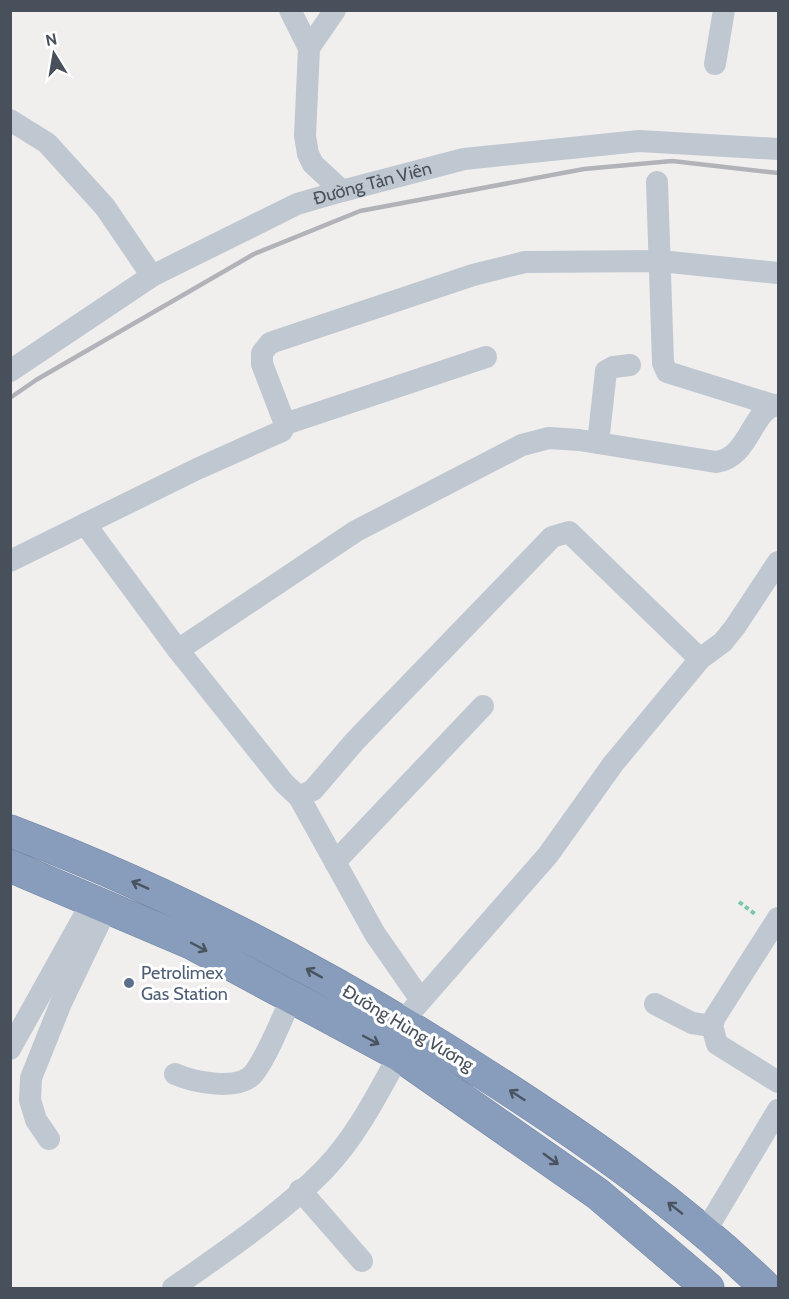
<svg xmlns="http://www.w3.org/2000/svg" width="789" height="1299" viewBox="0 0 789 1299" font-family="Cabin,sans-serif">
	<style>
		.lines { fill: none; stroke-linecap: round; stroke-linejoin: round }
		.highway-casing { stroke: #7387a6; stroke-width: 33 }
		.path { stroke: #78c9a8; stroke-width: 4; stroke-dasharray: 4.5 3; stroke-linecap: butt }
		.minor { stroke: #bfc7d0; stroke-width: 22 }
		.highway { stroke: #889cbb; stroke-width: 32 }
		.rail { stroke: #b1b3b8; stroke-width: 4.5 }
		.oneway { stroke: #4a5460 }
		.service-dot { fill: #5c6f8a; stroke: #fff; stroke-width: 2 }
		.labels { text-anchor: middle; stroke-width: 6; stroke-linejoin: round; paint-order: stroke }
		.street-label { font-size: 18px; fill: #47505b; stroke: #fff }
		.service-label { font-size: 18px; fill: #4e5e75; stroke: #fff; text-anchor: start }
	</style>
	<rect width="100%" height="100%" fill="#f1eeee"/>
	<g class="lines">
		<defs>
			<path id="highway" d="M10,831C179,895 338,979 489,1077C587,1140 683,1207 766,1288
				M10,866L191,943L399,1055L598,1194L708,1288"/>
		</defs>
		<use href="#highway" class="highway-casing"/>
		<path class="path" d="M739,902L755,914"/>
		<g class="minor">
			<path d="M290,10L309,48"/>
			<path d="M335,10L309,48L305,136L308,154L313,164L342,191"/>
			<path d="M715,64L724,10"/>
			<path d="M10,120L47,143L105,207L152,276"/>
			<path d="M657,182L663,363L667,372L773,405"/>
			<path id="s1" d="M10,371L152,276L297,204L342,191L464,159L639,141L778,149"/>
			<path d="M285,424L486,357"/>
			<path d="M598,443L606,371L613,367L630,365"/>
			<path d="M85,524L178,650L284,783L299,797L313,790L355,741L552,537L569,532L700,659"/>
			<path d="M10,561L197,469L282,431L285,424L262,364V353L270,343L473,275L525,262L660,261L778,273"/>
			<path d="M178,650L356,531L522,445L549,438L579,440L716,462C750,458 752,407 778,405"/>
			<path d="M299,797L375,934L421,1000"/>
			<path d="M335,862L483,706"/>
			<path d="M778,918L715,1017L712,1026L717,1044L778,1082"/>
			<path d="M655,1004L692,1023L712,1026"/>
			<path d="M403,1021L548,855L613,764L700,659L723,642L735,627L778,562"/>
			<path d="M10,1049L93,900"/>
			<path d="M175,1074C193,1082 240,1092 254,1073C269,1053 281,1020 292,997"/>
			<path d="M49,1139L36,1120L30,1100L31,1078L61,1003L107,907"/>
			<path d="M300,1190L362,1261"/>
			<path d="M705,1232L778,1110"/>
			<path d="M173,1288C224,1252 280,1215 324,1170C356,1137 377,1095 399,1055"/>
		</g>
		<use href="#highway" class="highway"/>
		<path class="rail" d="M10,398L36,380L254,254L360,211L584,169L672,161L778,173"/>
	</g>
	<defs><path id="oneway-shaft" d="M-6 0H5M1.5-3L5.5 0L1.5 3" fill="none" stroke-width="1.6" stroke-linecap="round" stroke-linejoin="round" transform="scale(1.5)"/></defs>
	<g class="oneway">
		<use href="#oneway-shaft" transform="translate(140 885) rotate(-156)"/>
		<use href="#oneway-shaft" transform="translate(199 947) rotate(28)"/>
		<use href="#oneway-shaft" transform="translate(314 973) rotate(-151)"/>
		<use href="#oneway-shaft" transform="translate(371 1040) rotate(28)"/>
		<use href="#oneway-shaft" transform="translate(517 1095) rotate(-147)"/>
		<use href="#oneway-shaft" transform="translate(551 1159) rotate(36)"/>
		<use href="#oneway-shaft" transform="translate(675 1208) rotate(-142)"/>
	</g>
	<circle class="service-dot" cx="129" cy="983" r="6"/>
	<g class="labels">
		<g class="street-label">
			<text dy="6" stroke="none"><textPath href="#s1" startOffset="411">Đường Tản Viên</textPath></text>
			<text transform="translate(408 1028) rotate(31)" y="6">Đường Hùng Vương</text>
		</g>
		<g class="service-label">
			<text x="141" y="979">Petrolimex<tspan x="141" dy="21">Gas Station</tspan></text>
		</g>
	</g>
	<rect width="789" height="1299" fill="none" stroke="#47505b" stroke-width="24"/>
	<g transform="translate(54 54) rotate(349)" stroke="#ffffff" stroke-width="4.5" paint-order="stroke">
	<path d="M0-4.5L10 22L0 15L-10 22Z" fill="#47505b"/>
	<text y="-9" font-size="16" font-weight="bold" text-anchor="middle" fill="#47505b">N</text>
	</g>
</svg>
